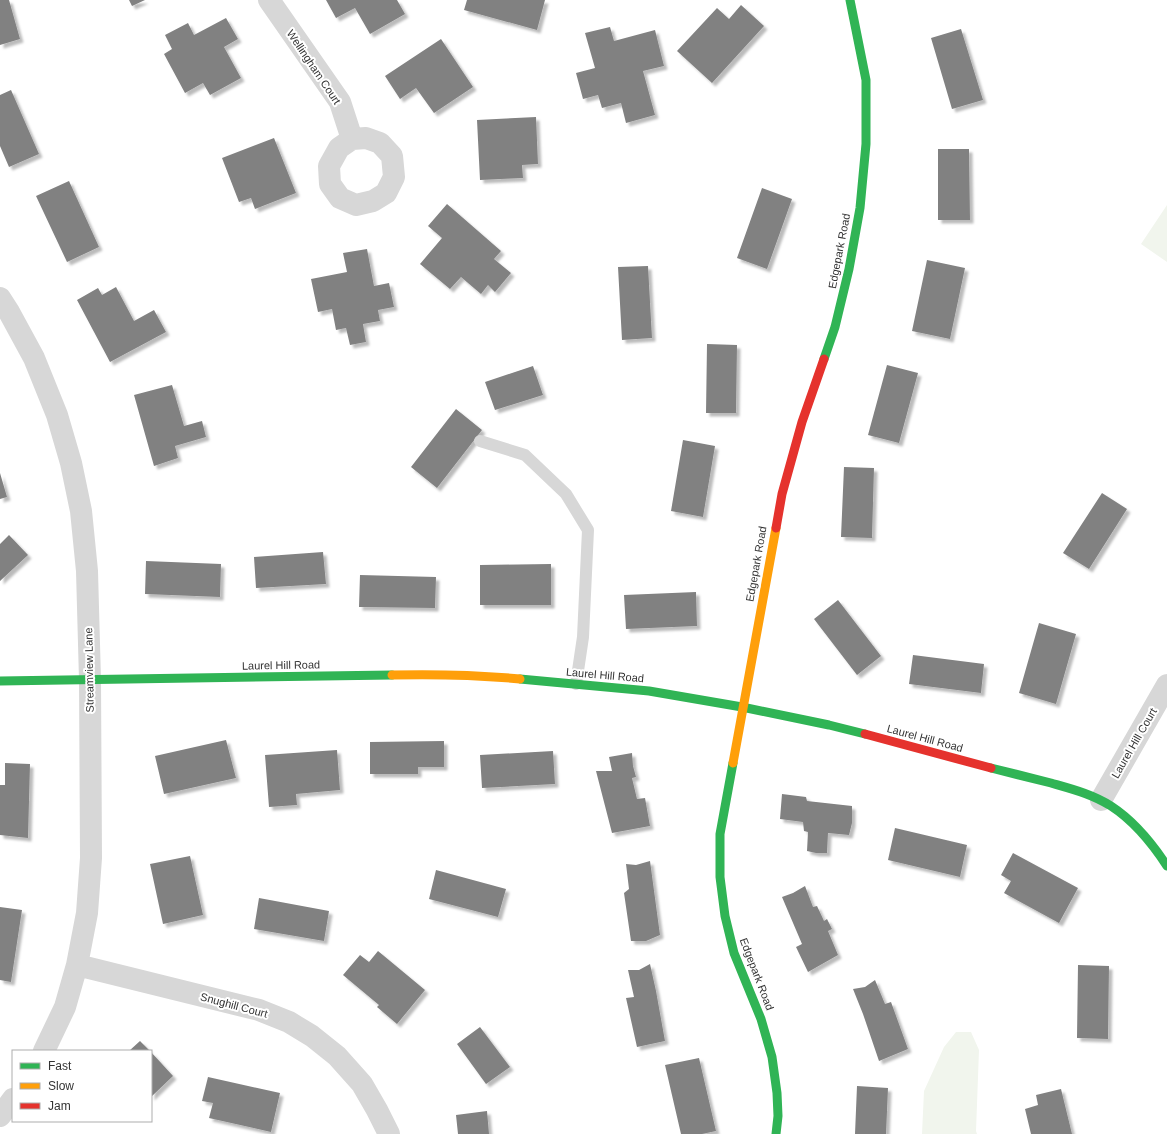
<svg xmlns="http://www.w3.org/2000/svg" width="1167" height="1134" viewBox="0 0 1167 1134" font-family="Arial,sans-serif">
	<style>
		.green { fill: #f1f5ed }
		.building { fill: #818181; filter: url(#shadow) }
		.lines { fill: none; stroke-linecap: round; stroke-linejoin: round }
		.lane { stroke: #d7d7d7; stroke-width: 12 }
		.street { stroke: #d7d7d7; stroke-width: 22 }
		.fast { stroke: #30b455; stroke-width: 9 }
		.slow { stroke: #ff9f0a; stroke-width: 9 }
		.jam { stroke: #e5322d; stroke-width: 9 }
		.labels { text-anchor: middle; stroke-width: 4; stroke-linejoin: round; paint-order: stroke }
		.street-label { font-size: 11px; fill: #333; stroke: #fff }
	</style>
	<defs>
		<filter id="shadow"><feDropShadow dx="3.5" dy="3.5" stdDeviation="1" flood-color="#0004"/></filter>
	</defs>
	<rect width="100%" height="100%" fill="#fff"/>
	<path class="green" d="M1167,205V262L1141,244Z
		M956,1032H971L979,1050L976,1131L977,1134H922L924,1091L944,1047Z"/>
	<path class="building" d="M0,0H9L20,39L0,45Z
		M129,0H145L132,6Z
		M326,0H397L405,14L370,34L355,8L336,18Z
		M467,0H545L537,30L464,10Z
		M741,5L764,26L712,83L677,51L717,8L729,19Z
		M226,18L238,39L224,47L241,78L210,95L203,83L185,93L164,54L172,49L165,35L188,23L194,35Z
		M610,27L614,41L655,30L664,66L643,71L655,115L626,123L621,103L602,108L598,95L583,99L576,73L595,68L585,33Z
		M961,29L983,100L952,109L931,38Z
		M441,39L473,87L434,113L416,88L400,99L385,76Z
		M11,90L39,154L9,167L0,146V95Z
		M536,117L538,164L522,165L523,178L480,180L477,120Z
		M274,138L296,193L255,209L251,198L239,202L222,158Z
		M938,149H969L970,220H938Z
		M69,181L99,247L67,262L36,196Z
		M762,188L792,199L767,269L737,258Z
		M447,204L501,251L494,259L511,273L495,292L488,285L481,294L461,277L450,289L420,264L442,238L428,226Z
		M367,249L374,286L389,283L394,307L378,310L380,321L363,324L366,342L350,345L346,328L336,330L332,309L318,312L311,279L347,272L343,253Z
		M927,260L965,268L950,339L912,331Z
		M648,266L652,338L622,340L618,267Z
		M116,287L134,321L154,310L166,332L110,362L77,300L98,288L102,295Z
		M707,344L737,345L736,413H706Z
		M887,365L918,373L899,443L868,435Z
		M533,366L543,395L495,410L485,382Z
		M172,385L184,426L202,421L206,437L175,446L178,458L154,466L134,395Z
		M456,409L482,430L437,488L411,467Z
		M683,440L715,446L703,517L671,511Z
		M844,467L874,468L872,538L841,537Z
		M0,473L7,497L0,499Z
		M1102,493L1127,509L1089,569L1063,553Z
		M9,535L28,555L0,581V544Z
		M323,552L326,584L256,588L254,557Z
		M146,561L221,564L220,597L145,594Z
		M551,564V605H480V565Z
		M360,575L436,577L435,608L359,607Z
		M696,592L697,626L626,629L624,595Z
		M838,600L881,656L857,675L814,619Z
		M1039,623L1076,634L1056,704L1019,693Z
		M913,655L984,664L981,693L909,684Z
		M226,740L236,778L164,794L155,756Z
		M444,741V767H418V774H370V742Z
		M337,750L340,790L296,794L297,805L269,807L265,755Z
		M553,751L555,784L482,788L480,755Z
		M632,753L633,766L636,777L632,778L637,799L645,798L650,826L612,833L596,771H612L609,757Z
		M5,763L30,764L28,838L0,835V785H5Z
		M782,794L806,797L807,801L852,806V823L849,835L828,833L827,853H816L807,851L808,832L804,831L803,822L780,819Z
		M895,828L967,845L960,877L888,860Z
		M1013,853L1078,888L1059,923L1004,893L1011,881L1001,875Z
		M190,856L203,915L163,924L150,864Z
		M650,861L660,935L646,941H631L624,893L629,889L626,864L636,865Z
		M436,870L506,889L498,917L429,899Z
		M805,886L813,907L817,906L824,921L827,919L832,929L828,931L838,955L808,972L796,947L802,944L782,897L793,893Z
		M259,898L329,911L324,941L254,929Z
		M0,907L22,910L11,982L0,980Z
		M378,951L425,990L397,1024L377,1007L379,1005L343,975L360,955L369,962Z
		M650,964L656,991L665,1041L637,1047L626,998L634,997L628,970H639Z
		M1078,965L1109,966L1108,1039L1077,1038Z
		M875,980L885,1004L891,1002L908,1049L879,1061L863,1014L853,989L865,987Z
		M480,1027L510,1067L486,1084L457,1044Z
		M140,1041L150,1051H129Z
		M151,1052L173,1076L151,1097Z
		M699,1058L716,1131L702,1134H681L665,1065Z
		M208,1077L280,1093L271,1132L209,1118L213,1103L202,1101Z
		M857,1086L888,1088L886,1134H855Z
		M1061,1089L1072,1134H1031L1025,1109L1038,1105L1036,1095Z
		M487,1111L489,1134H458L456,1115Z"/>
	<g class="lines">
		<path class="lane" d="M480,441L525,455L566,494L588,530L583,637L576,684"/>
		<path class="street" d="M269,0L340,102L352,139
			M366,138L380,143L392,156L394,177L386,193L373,201L356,205L340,198L330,184L329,166L339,148L352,139Z
			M0,298L9,312L34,358L57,415L71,463L81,511L87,571L90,680L91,858L87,913L77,965L65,1007L44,1051
			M1101,800L1167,685
			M77,965L259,1010L289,1022L312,1036L337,1056L362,1084L377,1110L389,1134
			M0,1116L13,1099"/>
		<path class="fast" d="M824,359L835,327L849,269L860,208L866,144V80L850,0
			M520,679L649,691L742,707L829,725L865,734
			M0,681L392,675
			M733,763L720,834V877L725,916L734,953L761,1019L772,1057L777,1093L778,1116L776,1134
			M991,768C1011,773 1031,778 1051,783C1072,789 1092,794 1111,806C1134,821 1152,843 1167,866"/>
		<path class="slow" d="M392,675C435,674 478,675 520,679
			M733,763L776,528"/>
		<path class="jam" d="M776,528L782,494L802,422L824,359
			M865,734L991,768"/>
	</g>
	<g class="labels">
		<g class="street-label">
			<text transform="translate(314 67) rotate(56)" y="4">Wellingham Court</text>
			<text transform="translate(839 251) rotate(-79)" y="4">Edgepark Road</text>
			<text transform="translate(756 564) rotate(-80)" y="4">Edgepark Road</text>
			<text transform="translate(281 665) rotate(-1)" y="4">Laurel Hill Road</text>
			<text transform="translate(89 670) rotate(-91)" y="4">Streamview Lane</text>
			<text transform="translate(605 675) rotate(5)" y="4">Laurel Hill Road</text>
			<text transform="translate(925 738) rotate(15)" y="4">Laurel Hill Road</text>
			<text transform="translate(1134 743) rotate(-60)" y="4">Laurel Hill Court</text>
			<text transform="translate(757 974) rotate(69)" y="4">Edgepark Road</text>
			<text transform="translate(234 1005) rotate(15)" y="4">Snughill Court</text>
		</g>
	</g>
	<rect x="12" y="1050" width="140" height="72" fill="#ffffff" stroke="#adadad"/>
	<rect x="20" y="1063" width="20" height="6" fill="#30b455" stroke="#adadad"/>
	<text x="48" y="1070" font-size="12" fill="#333333">Fast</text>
	<rect x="20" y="1083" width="20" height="6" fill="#ff9f0a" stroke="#adadad"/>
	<text x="48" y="1090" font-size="12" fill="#333333">Slow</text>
	<rect x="20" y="1103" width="20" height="6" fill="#e5322d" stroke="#adadad"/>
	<text x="48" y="1110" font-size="12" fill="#333333">Jam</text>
</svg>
